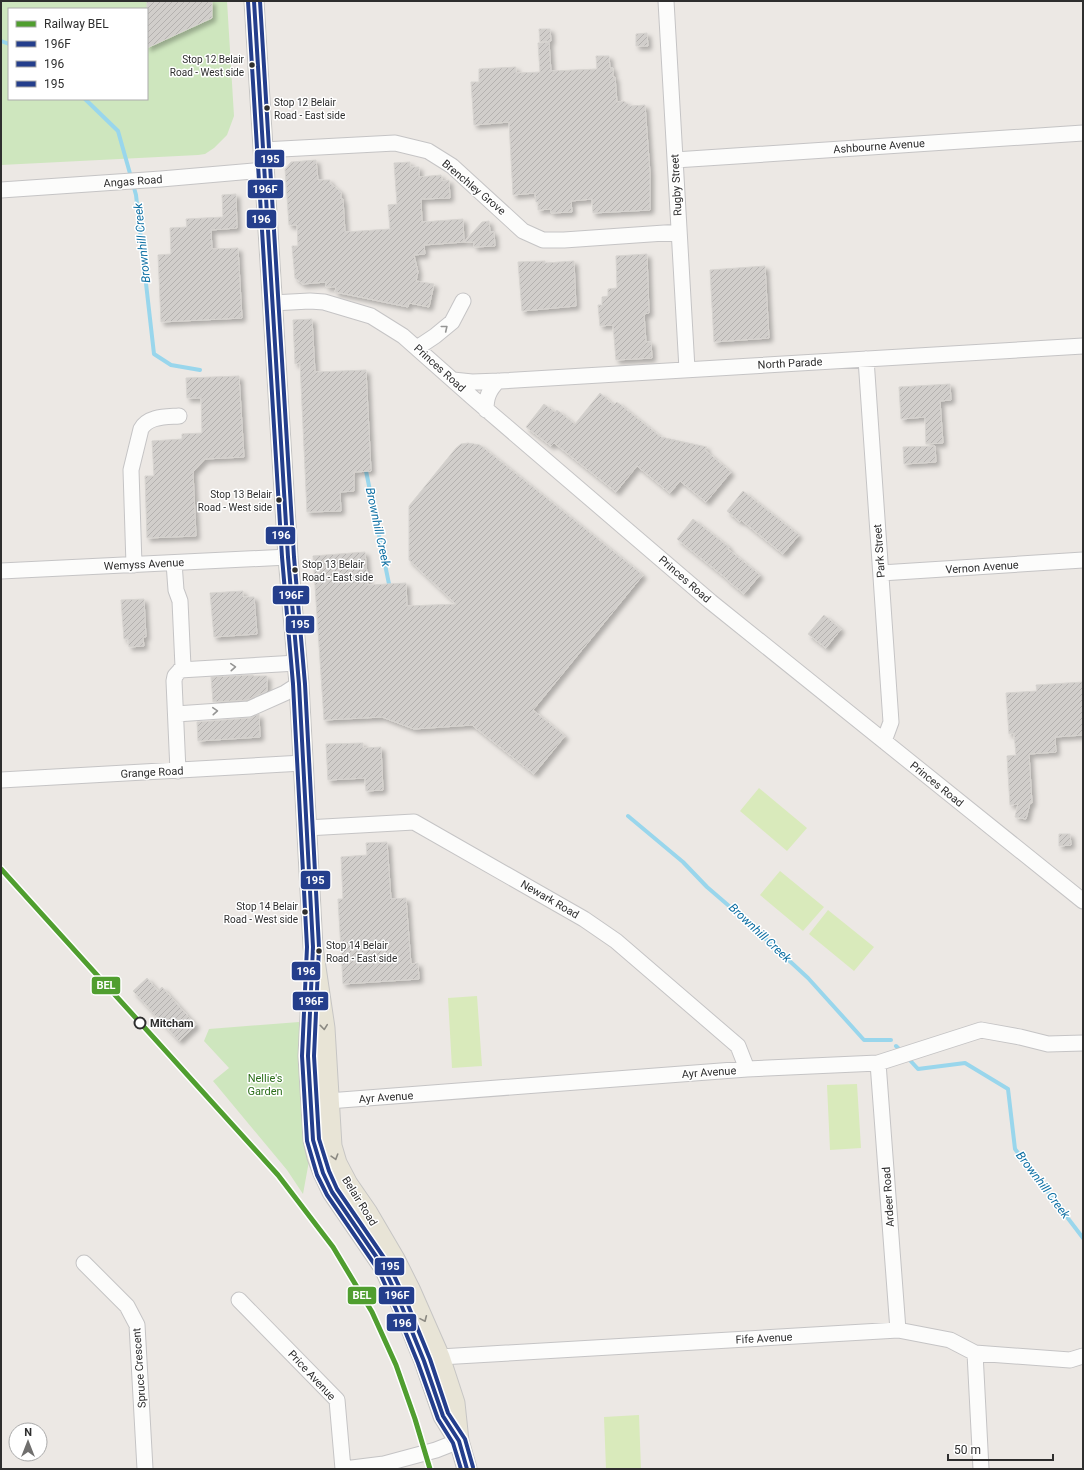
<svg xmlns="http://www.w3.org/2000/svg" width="1084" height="1470" viewBox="0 0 1084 1470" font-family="Roboto,sans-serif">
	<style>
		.park { fill: #cee6be; fill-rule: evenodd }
		.pitch { fill: #d9eabb }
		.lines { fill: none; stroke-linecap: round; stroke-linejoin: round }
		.stream { stroke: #99d6ec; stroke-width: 4 }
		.building { fill: url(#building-hatch); stroke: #d7d4d0; filter: url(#shadow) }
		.minor-casing { stroke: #c5c4c5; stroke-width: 17 }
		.major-casing { stroke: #c6c5c4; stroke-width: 21 }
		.minor { stroke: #fcfcfb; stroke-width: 15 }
		.major { stroke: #e8e4d6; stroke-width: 19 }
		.bus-1-casing { stroke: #fff; stroke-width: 7 }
		.bus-2-casing { stroke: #fff; stroke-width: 7 }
		.bus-3-casing { stroke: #fff; stroke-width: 7 }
		.bus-1 { stroke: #243e8c; stroke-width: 4 }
		.bus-2 { stroke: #243e8c; stroke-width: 4 }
		.bus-3 { stroke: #243e8c; stroke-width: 4 }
		.rail-1-casing { stroke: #fff; stroke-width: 8 }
		.rail-1 { stroke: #509e2f; stroke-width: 5 }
		.oneway { stroke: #959594 }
		.oneway2 { stroke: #8b8982 }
		.bus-dot { fill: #2e2e2e; stroke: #fff; stroke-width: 1.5 }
		.stop-dot { fill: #fff; stroke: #2e2e2e; stroke-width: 2 }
		.labels { text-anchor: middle; stroke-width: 3; stroke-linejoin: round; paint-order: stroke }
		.bus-label { font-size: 10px; fill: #2e2e2e; stroke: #fff; text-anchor: end }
		.street-label { font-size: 11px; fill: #2e2e2e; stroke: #fff }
		.stop-label { font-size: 11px; font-weight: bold; fill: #2e2e2e; stroke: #fff; text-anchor: start }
		.park-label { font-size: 11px; fill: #2c6e1b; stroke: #fff }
		.water-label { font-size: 12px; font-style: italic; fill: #0d6fa3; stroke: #fff }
		.line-badge { stroke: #fff; stroke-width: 1.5 }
		.badge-label { font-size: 11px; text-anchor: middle; font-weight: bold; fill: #fff }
	</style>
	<defs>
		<pattern id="building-hatch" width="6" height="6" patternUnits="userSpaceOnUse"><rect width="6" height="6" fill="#d1cecb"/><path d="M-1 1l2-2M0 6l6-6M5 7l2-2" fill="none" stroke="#b4b1af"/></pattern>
		<filter id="shadow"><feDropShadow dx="3.5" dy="3.5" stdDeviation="2" flood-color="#0004"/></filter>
	</defs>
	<rect width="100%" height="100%" fill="#ece8e4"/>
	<path class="park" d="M1,1H227L234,116L227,135L214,148L205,154L198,155L1,165ZM9,9H147V99H9Z
		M299,1022L309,1161L303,1194L287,1170L213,1081L229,1068L204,1041L209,1029Z"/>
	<path class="pitch" d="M759,788L807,828L787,851L740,811Z
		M780,871L824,907L803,931L760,895Z
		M828,910L874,947L854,971L809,934Z
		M477,996L482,1066L452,1068L448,998Z
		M857,1084L861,1148L830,1150L827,1085Z
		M639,1415L641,1469H606L604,1417Z"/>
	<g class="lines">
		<path class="stream" d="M1,41L9,44
			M85,99L118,131L131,177
			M133,184L136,195L154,354L171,365L200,370
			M366,471L389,584
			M628,816L683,862L707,887L743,918L808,978L864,1040H891
			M896,1046L902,1052
			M907,1057L918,1069L965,1063L1008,1089L1015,1149L1083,1238"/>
	</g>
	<path class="building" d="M147,1H212V18L147,48Z
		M539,29H550L551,41L540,42Z
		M647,33L648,46H636V34Z
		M549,42L551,71L597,69L596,56H609L610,68H613V77H615L617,102L624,101L630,106L645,105L650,173V210L593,213L592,199L571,201L572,212L551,213V209L538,210V202H536L535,193L513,195L509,122L474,125L471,82H479V69L516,67V73L540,72L538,43Z
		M316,160L318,180H330V183L341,192V199H343L345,232L390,229L388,205L397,204L394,163L410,162V167H419V177L441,175L442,181L449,180L450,198L421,199L422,222L463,219L464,242L424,245L425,254L414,255L418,272L416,281L434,284L429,307L409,303L408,307L335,292L336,287H326V282L303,284L295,278L292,246H298L297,225H289L285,169L291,162Z
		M236,194L237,228L211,230L212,249L238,248L242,318L161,322L158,255L171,254L170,228L187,227L186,219L223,217L222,195Z
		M489,221L490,232H494L495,246L474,247V242H464L482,222Z
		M647,254L649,313L644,314L646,342H651L652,358L616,360L613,325L600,326L598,305H602V297L608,296V289L617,288L616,256Z
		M545,261V263L574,261L576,306L522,311L518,262Z
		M765,266L769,338L714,342L710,270Z
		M312,319L315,372L366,370L371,471L354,472V491L340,492L341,511L307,512L300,363L295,364L293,320Z
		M239,376L244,457L205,459L193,472L196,536L147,538L145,476H154L152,441L182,439V434L202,433L201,398H187L186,378Z
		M950,384L951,400L940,401L943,443L926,444L925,417L901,419L899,387Z
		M600,393L614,405L617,402L661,437L707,447L705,450L731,472L706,502L680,481L670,493L637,466L616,492L554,443L551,446L526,427L544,404L555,412L557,410L575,424Z
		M468,443L480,445L643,575L533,710L565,736L534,774L472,725L414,729L382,717L324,720L313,556L365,552L368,585L406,583L407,606L456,604L409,560V506L456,448L461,444Z
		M935,446L936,462L904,464L903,447Z
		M743,491L799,535L783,554L741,520L740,522L727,511Z
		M693,519L729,547L728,549L760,575L744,594L727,580V579L677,539Z
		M243,591V597H254L257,634L214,637L210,593Z
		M144,599L146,637H143L144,646L129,647L128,639H124L121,600Z
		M824,615L841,629L826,648L808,634Z
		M253,675V676H267V691L247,700L213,702L211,677Z
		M1083,682V735L1055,737L1056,752L1029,754L1032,803H1030L1026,819L1015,817L1018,804L1010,805L1007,756L1016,755L1014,733L1009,734L1006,693L1037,691L1036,685Z
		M259,714L260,737L198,741L197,722L250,718Z
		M363,743V748L381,747L383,790L366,791L365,778L328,780L326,744Z
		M1059,834H1070L1071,845L1059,846Z
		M387,842L391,899L406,898L411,964L418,963L419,979L343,984L338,899H343L341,857L367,855L366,843Z
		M147,978L158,991L162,987L196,1025L179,1041L133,991Z"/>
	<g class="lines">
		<defs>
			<path id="minor" d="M666,1L687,369
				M263,150L395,143L428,151L452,166L523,231L543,240H564L679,232
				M675,160L1083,133
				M1,190L161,179L264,170
				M272,303L310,301L324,302L371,316L403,336L473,398L711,602L1083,901
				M417,348L435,336L452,322L463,301
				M866,359L891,722L884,741
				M453,380L472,382L500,381L1083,346
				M486,410C486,397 489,390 498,381
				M174,563L176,590L180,601L183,667L175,676L174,681L178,771
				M134,565L131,470L141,429C148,416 166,417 179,416
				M1,571L288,557
				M881,573L1083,560
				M180,670L297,663
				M176,714L249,709L285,693L299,684
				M1,780L303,763
				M306,828L414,822L584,919L616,941L738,1046L747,1069
				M878,1063L898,1330
				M328,1101L747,1069L878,1063L981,1030L1020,1037L1048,1044L1083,1043
				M84,1263L127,1306L137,1325L145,1469
				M239,1300L337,1400L343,1469
				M975,1353L981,1469
				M440,1357L898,1330L950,1340L975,1353L1070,1360L1083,1356
				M344,1469L384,1464L436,1450L459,1441"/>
			<path id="major" d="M254,1L288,557L299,684L313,947L325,1028L332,1146L337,1163L348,1184L368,1213L395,1259L411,1291L440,1357L455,1403L459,1441L467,1469
				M311,995L308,1056L313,1140L317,1157L323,1173L332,1192L384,1268L402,1307L424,1361L443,1416L456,1437"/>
		</defs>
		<use href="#minor" class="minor-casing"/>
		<use href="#major" class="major-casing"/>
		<use href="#minor" class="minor"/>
		<use href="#major" class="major"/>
		<defs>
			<path id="bus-1" d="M254,1L288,557L299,684L313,947L308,1056L313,1140L323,1173L332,1192L384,1268L402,1307L424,1361L443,1416L459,1441L467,1469"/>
			<path id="bus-2" d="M248,1L282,557L293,684L307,947L302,1056L307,1141L317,1175L327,1195L379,1271L396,1309L418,1363L438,1419L453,1443L461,1469"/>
			<path id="bus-3" d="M260,1L294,557L305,684L319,947L314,1056L319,1139L329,1171L337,1189L389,1265L408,1305L430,1359L448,1413L465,1439L473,1467"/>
		</defs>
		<use href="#bus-1" class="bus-1-casing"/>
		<use href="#bus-2" class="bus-2-casing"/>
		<use href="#bus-3" class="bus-3-casing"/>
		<use href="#bus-1" class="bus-1"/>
		<use href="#bus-2" class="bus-2"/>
		<use href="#bus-3" class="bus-3"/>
		<defs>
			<path id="rail-1" d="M1,869L278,1175L333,1247L372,1312L396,1365L415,1419L430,1469"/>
		</defs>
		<use href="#rail-1" class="rail-1-casing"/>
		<use href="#rail-1" class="rail-1"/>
	</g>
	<defs><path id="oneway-chevron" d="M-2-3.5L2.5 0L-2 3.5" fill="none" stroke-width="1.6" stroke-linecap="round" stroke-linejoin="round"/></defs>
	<g class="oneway">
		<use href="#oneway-chevron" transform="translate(445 328) rotate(-39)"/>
		<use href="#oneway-chevron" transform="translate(233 667) rotate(-4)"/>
		<use href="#oneway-chevron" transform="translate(215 711) rotate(-4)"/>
	</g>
	<g class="oneway2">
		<use href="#oneway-chevron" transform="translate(324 1027) rotate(84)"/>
		<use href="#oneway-chevron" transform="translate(335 1157) rotate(73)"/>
		<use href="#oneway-chevron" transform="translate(424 1319) rotate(66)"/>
	</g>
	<g class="bus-dot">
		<circle cx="252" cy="65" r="3.5"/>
		<circle cx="267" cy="108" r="3.5"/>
		<circle cx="279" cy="500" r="3.5"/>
		<circle cx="295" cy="570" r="3.5"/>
		<circle cx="305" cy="912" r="3.5"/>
		<circle cx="319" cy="951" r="3.5"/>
	</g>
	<circle class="stop-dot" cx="140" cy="1023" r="5.5"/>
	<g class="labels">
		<g class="bus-label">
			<text x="244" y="63">Stop 12 Belair<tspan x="244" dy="13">Road - West side</tspan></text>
			<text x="274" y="106" text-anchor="start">Stop 12 Belair<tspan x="274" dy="13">Road - East side</tspan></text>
			<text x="272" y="498">Stop 13 Belair<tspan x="272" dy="13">Road - West side</tspan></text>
			<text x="302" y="568" text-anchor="start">Stop 13 Belair<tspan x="302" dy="13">Road - East side</tspan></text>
			<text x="298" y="910">Stop 14 Belair<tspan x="298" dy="13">Road - West side</tspan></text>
			<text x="326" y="949" text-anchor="start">Stop 14 Belair<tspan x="326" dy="13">Road - East side</tspan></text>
		</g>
		<g class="street-label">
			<text transform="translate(879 146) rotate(-4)" y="4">Ashbourne Avenue</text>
			<text transform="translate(133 181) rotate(-4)" y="4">Angas Road</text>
			<text transform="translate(676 185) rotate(-93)" y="4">Rugby Street</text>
			<text transform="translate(474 187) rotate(40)" y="4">Brenchley Grove</text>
			<text transform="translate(790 363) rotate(-3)" y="4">North Parade</text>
			<text transform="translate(440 368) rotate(42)" y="4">Princes Road</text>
			<text transform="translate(879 551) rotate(-94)" y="4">Park Street</text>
			<text transform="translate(144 564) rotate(-3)" y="4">Wemyss Avenue</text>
			<text transform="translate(982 567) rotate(-4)" y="4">Vernon Avenue</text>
			<text transform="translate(685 579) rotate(41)" y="4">Princes Road</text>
			<text transform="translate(152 772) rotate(-3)" y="4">Grange Road</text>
			<text transform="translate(937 784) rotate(39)" y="4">Princes Road</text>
			<text transform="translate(550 899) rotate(30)" y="4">Newark Road</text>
			<text transform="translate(709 1072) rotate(-4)" y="4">Ayr Avenue</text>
			<text transform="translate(386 1097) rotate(-4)" y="4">Ayr Avenue</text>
			<text transform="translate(888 1197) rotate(-94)" y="4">Ardeer Road</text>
			<text transform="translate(360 1201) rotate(58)" y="4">Belair Road</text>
			<text transform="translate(764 1338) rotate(-3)" y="4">Fife Avenue</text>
			<text transform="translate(139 1368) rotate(-94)" y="4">Spruce Crescent</text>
			<text transform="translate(312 1375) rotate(47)" y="4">Price Avenue</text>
		</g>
		<g class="stop-label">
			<text x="150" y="1027">Mitcham</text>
		</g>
		<g class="park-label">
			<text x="265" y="1082">Nellie's<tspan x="265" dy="13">Garden</tspan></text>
		</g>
		<g class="water-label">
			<text transform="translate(142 243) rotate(-96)" y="4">Brownhill Creek</text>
			<text transform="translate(378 527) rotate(78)" y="4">Brownhill Creek</text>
			<text transform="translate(760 933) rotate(43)" y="4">Brownhill Creek</text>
			<text transform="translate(1043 1185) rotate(53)" y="4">Brownhill Creek</text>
		</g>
	</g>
	<g class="line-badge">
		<rect x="254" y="149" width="31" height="19" rx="4" fill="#243e8c"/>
		<rect x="247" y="179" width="37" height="20" rx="4" fill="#243e8c"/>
		<rect x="246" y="209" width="31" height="20" rx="4" fill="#243e8c"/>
		<rect x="265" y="526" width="31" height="19" rx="4" fill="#243e8c"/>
		<rect x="272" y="585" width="38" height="20" rx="4" fill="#243e8c"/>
		<rect x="285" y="615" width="30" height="19" rx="4" fill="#243e8c"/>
		<rect x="300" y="870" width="31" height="20" rx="4" fill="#243e8c"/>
		<rect x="291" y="961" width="30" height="20" rx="4" fill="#243e8c"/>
		<rect x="91" y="976" width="30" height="19" rx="4" fill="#509e2f"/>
		<rect x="292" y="991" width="37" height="20" rx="4" fill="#243e8c"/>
		<rect x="374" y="1257" width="31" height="19" rx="4" fill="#243e8c"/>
		<rect x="378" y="1286" width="37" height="19" rx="4" fill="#243e8c"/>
		<rect x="347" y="1286" width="30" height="19" rx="4" fill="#509e2f"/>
		<rect x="386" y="1313" width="31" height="19" rx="4" fill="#243e8c"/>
	</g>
	<g class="badge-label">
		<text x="270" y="163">195</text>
		<text x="265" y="193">196F</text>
		<text x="261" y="223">196</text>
		<text x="281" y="539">196</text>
		<text x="291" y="599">196F</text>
		<text x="300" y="628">195</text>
		<text x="315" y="884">195</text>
		<text x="306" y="975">196</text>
		<text x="106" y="989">BEL</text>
		<text x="311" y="1005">196F</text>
		<text x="390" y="1270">195</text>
		<text x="397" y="1299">196F</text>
		<text x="362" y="1299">BEL</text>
		<text x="402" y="1327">196</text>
	</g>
	<rect width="1084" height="1470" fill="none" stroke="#2e2e2e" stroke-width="4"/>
	<rect x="8" y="8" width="140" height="92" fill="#ffffff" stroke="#ababab"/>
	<rect x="16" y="21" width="20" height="6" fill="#509e2f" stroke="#ababab"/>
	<text x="44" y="28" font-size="12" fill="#2e2e2e">Railway BEL</text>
	<rect x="16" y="41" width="20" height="6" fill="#243e8c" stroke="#ababab"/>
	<text x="44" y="48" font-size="12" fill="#2e2e2e">196F</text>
	<rect x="16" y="61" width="20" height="6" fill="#243e8c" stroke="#ababab"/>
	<text x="44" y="68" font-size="12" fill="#2e2e2e">196</text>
	<rect x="16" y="81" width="20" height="6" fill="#243e8c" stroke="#ababab"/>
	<text x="44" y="88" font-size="12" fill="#2e2e2e">195</text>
	<g transform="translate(28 1442)"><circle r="19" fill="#ffffff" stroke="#ababab"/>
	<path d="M0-3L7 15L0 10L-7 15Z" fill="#706f6e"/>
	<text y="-6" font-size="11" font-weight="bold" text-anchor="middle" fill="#2e2e2e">N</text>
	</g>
	<path d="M948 1454v6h105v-6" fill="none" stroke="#2e2e2e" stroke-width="2"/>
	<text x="954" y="1454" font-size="12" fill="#2e2e2e" stroke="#ffffff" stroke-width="3" paint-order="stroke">50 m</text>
</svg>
